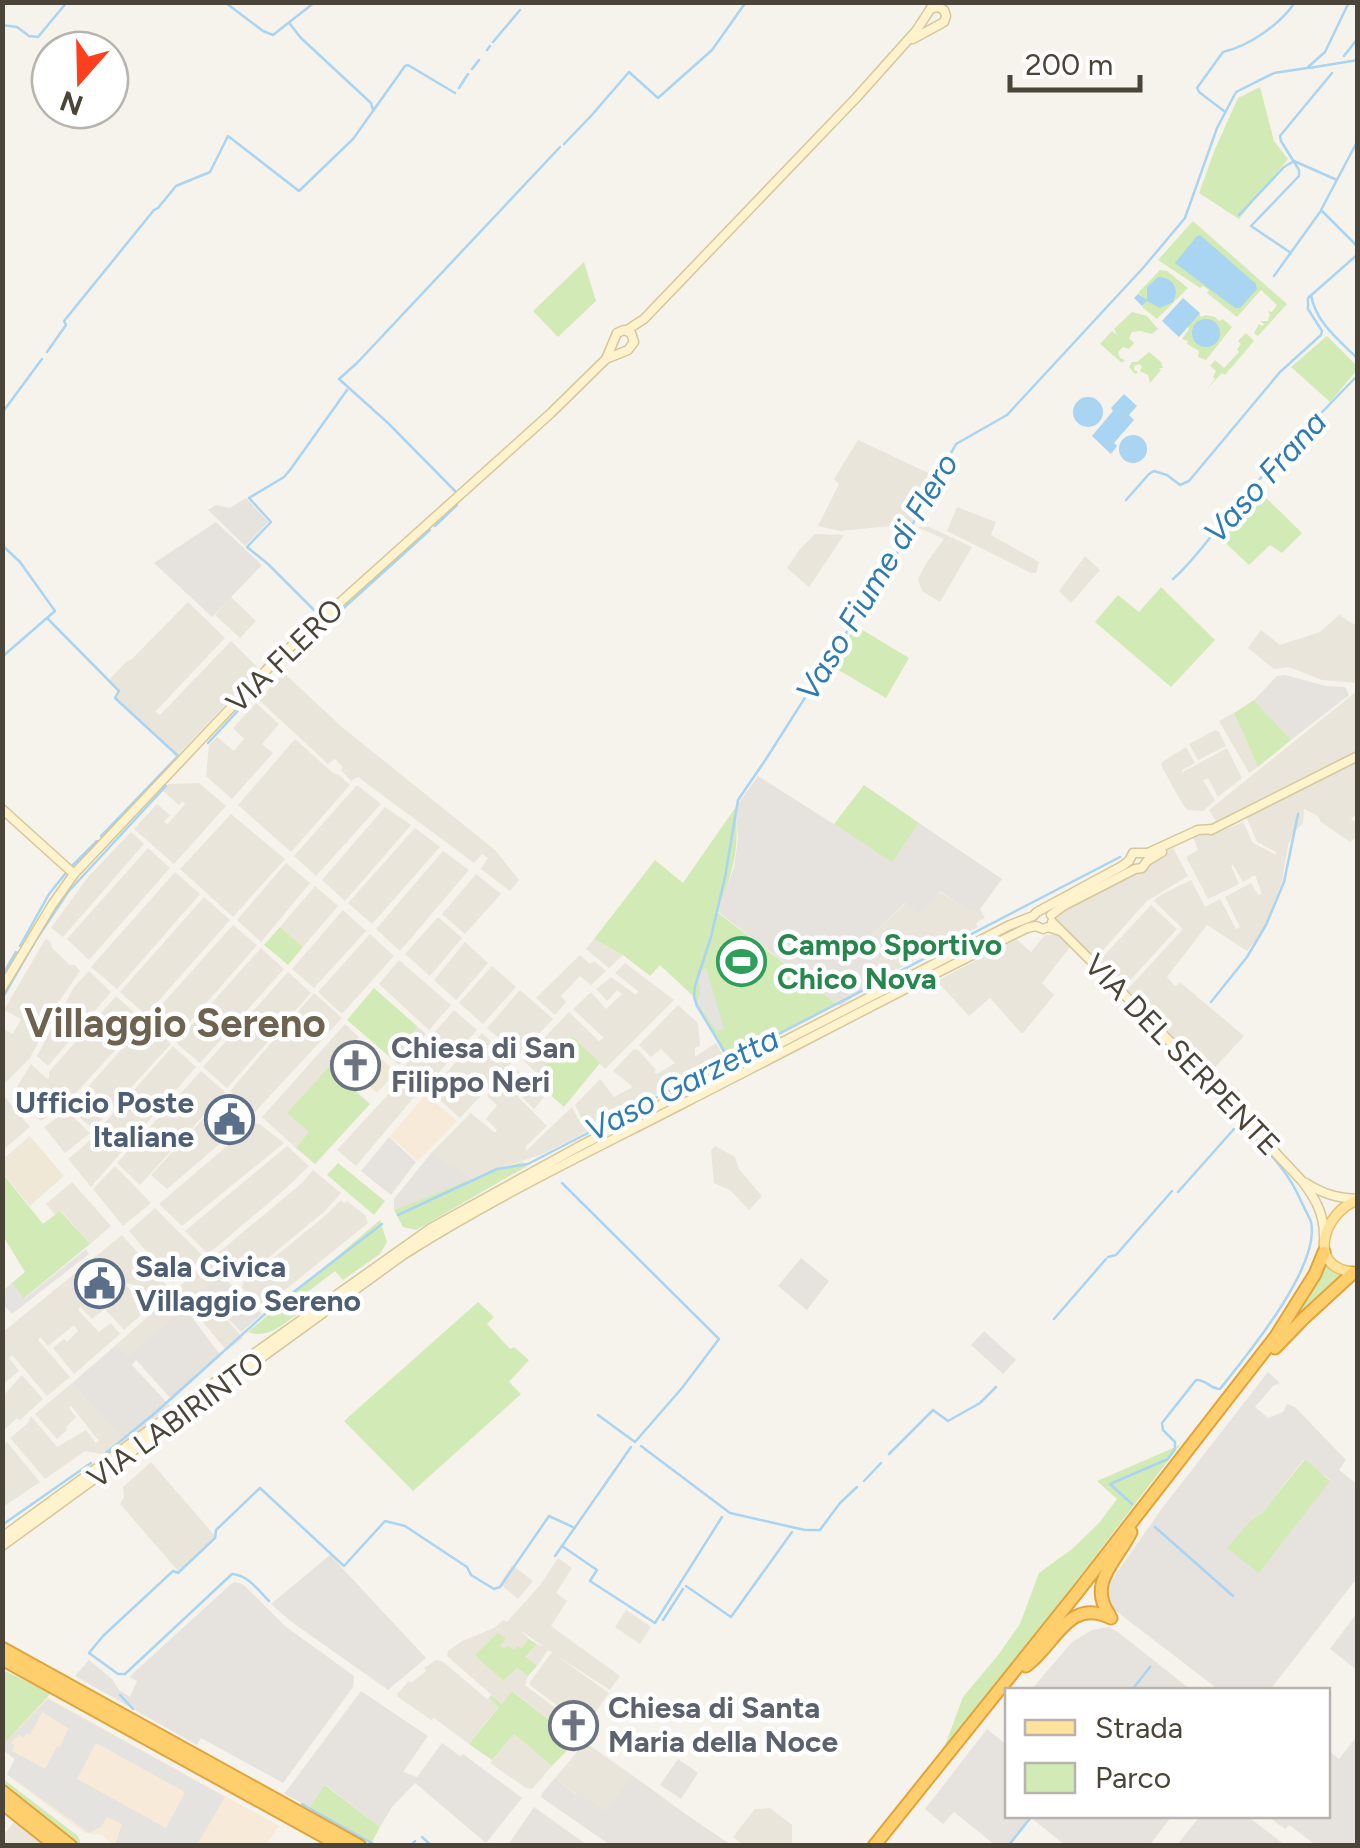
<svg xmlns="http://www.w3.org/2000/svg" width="1360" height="1848" viewBox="0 0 1360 1848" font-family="Figtree,sans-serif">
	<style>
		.residential { fill: #eae5da }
		.commercial { fill: #f7ead8 }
		.industrial { fill: #e6e2dd; fill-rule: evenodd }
		.education { fill: #efe8d6 }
		.green { fill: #d2eab5 }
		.parking { fill: #e5e3e0; fill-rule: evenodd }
		.water { fill: #a9d4f2 }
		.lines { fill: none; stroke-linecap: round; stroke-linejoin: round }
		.stream { stroke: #a9d4f2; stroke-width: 2.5 }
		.secondary-casing { stroke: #d6c79b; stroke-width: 11 }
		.primary-casing { stroke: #e6c16a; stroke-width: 12 }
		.highway-casing { stroke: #e0a43c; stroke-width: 15 }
		.secondary { stroke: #fff3cd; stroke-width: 8 }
		.primary { stroke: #ffe39c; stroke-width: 9 }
		.highway { stroke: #ffcf6e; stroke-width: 11 }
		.labels { text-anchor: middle; stroke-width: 9; stroke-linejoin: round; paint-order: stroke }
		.street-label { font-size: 30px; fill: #4b4439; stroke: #fff }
		.leisure-label { font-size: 30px; font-weight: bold; fill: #27864d; stroke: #fff; text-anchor: start }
		.worship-label { font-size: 30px; font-weight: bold; fill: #5b616d; stroke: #fff; text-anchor: start }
		.service-label { font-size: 30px; font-weight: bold; fill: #4e5e75; stroke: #fff; text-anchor: end }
		.water-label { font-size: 32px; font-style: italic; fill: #2e7ab2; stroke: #fff }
		.district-label { font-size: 40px; font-weight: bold; fill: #6e6250; stroke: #fff }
	</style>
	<rect width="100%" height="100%" fill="#f6f3ec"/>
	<path class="residential" d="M858,440L937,477L922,508L912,524L840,531L818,526L839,484L834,479Z
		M957,507L996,522L991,535L1039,562L1036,573H1031L947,531Z
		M917,527H929L972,547L940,602L922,591L918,579L927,562L944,539Z
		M815,534L844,535L809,587L787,568L800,549Z
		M1085,556L1100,570L1071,603L1059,591Z
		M231,597L256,621L240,638L215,615Z
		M188,602L225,638L155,712L160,715L231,641L259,669L178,755L116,698L120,691L109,680L126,662L132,659Z
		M1339,615L1357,626L1356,683L1322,680L1289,667L1274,669L1248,648L1261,630L1280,645L1320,632Z
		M284,673L343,728L495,850L519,880L510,891L481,869L488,858L482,854L474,863L358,777L351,781L341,770L343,767L335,759L328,764L259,700Z
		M1357,691V753L1218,824L1209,810Z
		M256,703L279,724L262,744L273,753L232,799L206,776L209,745L217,737L234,751L244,739L233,728Z
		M1234,713L1258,767L1249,773L1219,721Z
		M1215,730L1219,732L1226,746L1198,760L1189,744Z
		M295,739L333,773L339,775L350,785L291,852L238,805Z
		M1186,747L1195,763L1182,770L1183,772L1227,748L1242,778L1218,797L1208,778L1203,780L1215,800L1203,811L1188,810L1183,805L1161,765L1162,762Z
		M1357,760V813L1351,819L1354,822L1357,819V836L1350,842L1321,822L1318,816L1304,809L1303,823L1293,834L1288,845L1282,881L1266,924L1257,939L1247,951L1207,925L1167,977L1175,986L1181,983L1244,1036L1209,1074L1127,990L1183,929L1154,901L1159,896L1191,880L1205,907L1220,899L1236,929L1240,927L1225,897L1251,883L1258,895L1262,894L1255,875L1243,882L1233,865L1231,866L1239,884L1208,899L1186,857L1198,850L1193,837L1224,830L1243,822L1253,843L1276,855V852L1257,842L1246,816L1284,794Z
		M199,783L226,806L174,864L134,829L157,804L170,815L164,822L168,824L185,804L182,801L179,805L163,791L169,784Z
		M357,785L381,804L316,876L294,856Z
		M385,807L411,825L345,901L322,880Z
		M231,814L285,859L233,917L180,869Z
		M415,828L440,847L372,924L348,903Z
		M131,832L144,844L63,937L51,928L88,877Z
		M148,848L170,868L89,960L67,939Z
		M1173,848L1188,876L1147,901L1095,959L1058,925L1054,915L1140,872L1154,858Z
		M443,851L469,870L400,951L376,929Z
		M286,863L310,883L261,942L237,920Z
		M175,872L200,894L117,989L91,967Z
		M476,874L501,894L465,934L442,914Z
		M315,886L338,906L303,947L280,927Z
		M939,891L966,909H980L985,918L976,923L978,927L884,976L863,943L906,903Z
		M204,897L230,920L146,1015L120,992Z
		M1151,905L1177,929L1124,987L1099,961Z
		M343,910L366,931L314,988L292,969Z
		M438,917L462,938L430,976L405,954Z
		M233,925L257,945L173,1041L148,1020Z
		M370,934L394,956L342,1014L318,992Z
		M1045,935H1057L1071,946L1042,983L1054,995L1023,1033H1021L990,998L969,1016L937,981L1016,939L1031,952Z
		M46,938L51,943L52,948L70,965H75L80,971L60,1000L30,1058L6,1082L3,1078V1029L13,1034L21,1019L4,1010Z
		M594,939L623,955L609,968L586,949Z
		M465,942L488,963L456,1000L434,980Z
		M261,948L284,969L200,1063L176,1043Z
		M580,955L590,964L594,961L606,971L591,985L580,976L561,996L566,1002L555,1015L536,998Z
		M399,960L451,1005L429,1030L379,984Z
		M625,963L674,1000L605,1069L572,1036L537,1074L523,1060L569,1012L599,1041L604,1038L573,1009L591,992L606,1009L622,994L617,990L607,1001L596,989L611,977L636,995L638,991L615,973Z
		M492,966L516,987L483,1024L459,1003Z
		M89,971L111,992L48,1066L37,1056L74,987Z
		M288,972L311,993L227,1088L203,1067Z
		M520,990L553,1019L519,1055L487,1028Z
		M314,993L342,1018L254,1113L230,1091Z
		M116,996L143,1020L62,1108L41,1121L13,1093L31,1064L47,1079L49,1078V1072Z
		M678,1005L698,1023L700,1046L695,1048V1057L716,1043L725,1059L545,1153L471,1179L456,1167L453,1170L432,1152L471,1113L495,1133L497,1130L486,1119L497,1105L487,1096L514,1067L544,1097L534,1109L520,1095L518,1097L547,1126L526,1146V1151L572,1107L580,1122L583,1121L575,1105L600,1079L614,1097L631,1088L632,1086L613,1071L634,1049L638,1050L656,1070L654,1072L657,1074L675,1063L661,1049L651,1057L639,1045Z
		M454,1010L477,1030L425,1088L403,1068Z
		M146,1022L171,1044L93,1129L69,1108Z
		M345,1024L359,1037L338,1063L361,1084L356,1090L329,1067L309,1133L296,1148L262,1117Z
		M482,1033L513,1061L460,1118L430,1091Z
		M173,1046L196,1067L91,1187L68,1159L86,1144Z
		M201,1071L225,1092L140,1185L117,1163Z
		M404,1077L420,1090L356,1166L337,1150Z
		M2,1094L30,1127L3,1150H2Z
		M226,1094L251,1117L167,1189L151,1175Z
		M67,1111L90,1133L65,1153L44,1127Z
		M254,1123L261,1125L284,1143L182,1226L159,1204Z
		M287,1146L309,1166L284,1190L208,1254L185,1231Z
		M715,1146L735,1157L739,1169L762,1196L749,1210L730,1190L714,1183L711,1150Z
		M115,1166L151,1203L123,1226L93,1189Z
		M313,1170L341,1193L325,1211L239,1282L235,1281L212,1258L302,1183Z
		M72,1182L111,1226L90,1244L61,1211L55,1215L46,1204Z
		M341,1200L344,1203L347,1201L365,1215L368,1223L264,1307L260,1306L242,1288L243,1283L326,1215Z
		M155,1208L204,1257L173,1283L129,1231Z
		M122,1235L169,1288L155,1301L142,1287L127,1283L126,1285L138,1299L143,1296L151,1306L124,1330L105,1309L92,1319L80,1307L78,1310L99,1332L111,1323L120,1334L74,1374L53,1348L64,1339L67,1342L78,1331L74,1325L48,1346L40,1337L38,1340L70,1377L47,1396L12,1355L9,1358L19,1371L3,1384V1332Z
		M207,1260L220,1274L202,1291L243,1338L227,1351L176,1290Z
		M174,1293L185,1308L128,1357L116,1345Z
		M22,1375L43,1399L20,1420L17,1418L4,1430L3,1396Z
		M72,1383L125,1442L107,1455L85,1451L45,1479L10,1438L28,1423L31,1416L57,1447L86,1430L96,1443L99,1441L71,1406L69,1408L76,1417L66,1427L67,1430L57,1439L35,1414Z
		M7,1442L40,1482L3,1507V1446Z
		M151,1462L215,1536L179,1572L120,1504L124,1497L123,1487Z
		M558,1558L572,1568L556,1593L567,1601L551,1626L620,1676L610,1690L554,1654L609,1693L587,1725L563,1710L530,1685V1682L552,1652L548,1650L537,1666L526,1658L537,1644L544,1647L520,1630L529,1639L522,1649L506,1650L500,1646L475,1654L502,1680L517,1668L528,1676L525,1685L567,1717L563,1725L579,1737L576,1741L513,1691L502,1704L447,1656L448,1651L462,1641L494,1628L503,1620L507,1622L541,1584Z
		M512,1565L533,1581L518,1599L500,1584Z
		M626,1610L651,1627L640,1644L615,1627Z
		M436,1660L442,1661L487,1699L489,1698L499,1706L469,1744L434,1718L431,1720L398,1697L397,1694L409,1681L411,1683L426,1671L424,1668Z
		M514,1734L552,1766L532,1789L526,1788L490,1763Z
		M589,1745L632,1775L606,1812L579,1793L577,1795L555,1778L582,1746Z
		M770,1808L792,1825V1845H743L733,1837L755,1809Z
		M14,1822L43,1845L3,1846V1836Z"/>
	<path class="commercial" d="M426,1094L457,1121L418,1161L390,1136Z
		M47,1697L279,1826L266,1845H113L102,1835L84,1833L7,1775L15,1759L3,1750L2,1745Z"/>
	<path class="industrial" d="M246,498L268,522L245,546L208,510L216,505L230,508Z
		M216,522L262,565L212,617L154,563Z
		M1285,675L1326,686L1345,687L1349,695L1291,740L1254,700L1277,676Z
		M758,776L892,861L919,823L1002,879L980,909H966L940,891L919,914L905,903L863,943L884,976L840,1006L717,911L734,868L738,838L735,808Z
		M389,1137L416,1162L391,1195L361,1171Z
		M432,1152L453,1169L456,1166L471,1179L394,1210V1199Z
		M801,1258L829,1281L807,1310L778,1286Z
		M220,1274L262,1314L241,1332L201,1290Z
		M185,1308L221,1356L172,1400L136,1360L132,1365L170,1406L125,1442L72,1383L116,1345L128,1356Z
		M1268,1372L1280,1383L1273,1386L1255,1407L1268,1418L1283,1412L1287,1404L1295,1407L1346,1460L1339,1470L1357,1484V1578L1270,1690H1219L1116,1611L1107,1598L1106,1588L1163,1507ZM1304,1459L1330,1480L1259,1573L1252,1518L1262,1513Z
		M330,1555L426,1658L388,1690L289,1620L271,1604Z
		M235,1582L244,1585L285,1626L354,1676L353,1687L283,1783L201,1738L197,1745L75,1676L89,1660L112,1679L119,1690L130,1697L137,1681L129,1677L231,1584Z
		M1357,1613V1670L1330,1649Z
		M1109,1627L1118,1632L1191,1690H1031L1072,1642L1092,1630Z
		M361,1691L428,1736L403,1772L417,1777L442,1743L460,1756L463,1754L522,1798L486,1843L415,1783L392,1807L380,1827L326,1785L310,1807L284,1794Z
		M987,1729L1007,1745L1008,1816H1172L1149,1846L1065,1845L1031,1818L1011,1845H995L954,1812L943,1824L925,1809Z
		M1357,1736V1845H1316L1289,1825L1285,1829L1267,1816H1328V1750L1339,1759Z
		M678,1759L698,1773L681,1799L660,1785Z
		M632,1775L687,1815L731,1845H610L541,1797L542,1793L555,1778L576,1795L579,1793L606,1811Z
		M534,1807L576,1837L588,1845H508Z
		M1200,1816H1247L1285,1845H1177Z"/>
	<path class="education" d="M379,1057L396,1072L377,1093L360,1077Z
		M30,1136L64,1176L30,1206L2,1172L3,1159Z"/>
	<path class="green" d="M1260,87L1274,141L1288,159L1239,219L1199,193L1215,149L1238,98Z
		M1193,221L1287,304L1258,336L1254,333L1259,324L1262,326L1264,324L1260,321H1268L1270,315L1268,311L1272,312L1277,305L1261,290L1237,317L1207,293L1209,290L1203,286L1200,288L1158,260Z
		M584,262L596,301L558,337L533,311Z
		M1160,270L1167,271L1188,288L1157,319L1142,307L1147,301L1138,293Z
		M1132,312L1147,316L1158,329L1152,334L1140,331L1132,332L1129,338L1134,343L1129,349L1123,347L1118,352L1120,358L1125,360L1122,363L1100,344L1112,331L1117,335L1114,329Z
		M1199,313L1201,317L1205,315L1215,317L1219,321L1223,319L1232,327L1206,360L1198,357L1199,351L1187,344L1188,341L1182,339L1189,329L1187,326Z
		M1246,333L1254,341L1225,375L1222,373L1205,391L1215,379L1213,377L1216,371L1210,366L1215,360L1224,368L1239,352L1237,349L1241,344L1238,341Z
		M1327,336L1358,367L1357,370L1330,402L1291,367Z
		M1149,352L1161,362L1163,368H1159L1161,370L1150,383L1148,375L1140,371L1142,367L1140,364L1134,366V370L1138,372L1135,374L1129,367L1132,362H1137Z
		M1255,487L1302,533L1282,553L1270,545L1249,565L1217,535Z
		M1161,587L1215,640L1171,687L1095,622L1118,595L1139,612Z
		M856,626L909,658L886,698L830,665Z
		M1254,700L1291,740L1258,767L1234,713Z
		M864,785L919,823L892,862L834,824Z
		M735,808C740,852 733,871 717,912L837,1004L727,1061L694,997L660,965L650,976L623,955L594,939L655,860L683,883Z
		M280,927L303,947L288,965L264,945Z
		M374,988L418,1027L391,1058L347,1020Z
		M572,1036L600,1063L564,1107L532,1079Z
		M329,1067L370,1104L315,1164L296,1148L309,1132L287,1113Z
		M522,1162L527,1166L416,1230L403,1227L394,1210L471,1179Z
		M338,1163L385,1201L374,1215L327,1175Z
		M3,1174L43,1224L60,1211L90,1244L23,1299L12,1283L25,1272L3,1236Z
		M380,1220L387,1242L380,1254L343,1280L335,1271L301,1297L308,1306C290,1318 270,1341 248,1332Z
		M1325,1262L1335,1272L1345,1276L1275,1340Z
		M478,1302L494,1317L487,1324L510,1349L514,1347L529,1360L509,1382L521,1394L413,1491L344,1421Z
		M1180,1445L1021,1653L944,1748L963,1697L999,1654L1020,1624L1039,1573L1072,1549L1099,1523L1117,1499L1097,1481Z
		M1305,1459L1330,1481L1259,1573L1227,1548L1253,1518L1262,1513Z
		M498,1633L506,1638L500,1646L505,1649L508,1646L514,1650L517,1646L522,1648L529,1639L537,1644L526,1657L537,1666L528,1676L517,1668L503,1681L475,1655Z
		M3,1670L51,1693L3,1745H2Z
		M512,1691L576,1741L552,1766L514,1734L492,1760L469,1744L499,1707L489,1698L491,1695L502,1704Z
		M2,1778L78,1836L81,1844H78L7,1786L3,1781Z
		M325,1785L380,1827L372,1842L310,1807Z"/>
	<path class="parking" d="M706,968L724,1029L717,1031L697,1002L700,993L699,977L702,970Z
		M418,1027L426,1034L399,1065L391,1058Z
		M86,1249L89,1254L12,1314L3,1304V1291L12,1283L24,1299Z
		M984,1331L1016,1360L1003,1374L971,1345Z
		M48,1699L225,1797L197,1845H115L122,1824L107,1817L101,1827L89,1833L7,1774L15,1759L3,1750V1745ZM42,1712L68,1728L60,1747L57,1746L45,1769L12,1751L15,1745L11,1743L18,1735L24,1737L27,1733L30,1735ZM96,1743L185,1792L166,1828L77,1779Z"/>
	<path class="water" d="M1200,235L1256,284L1257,289L1240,308H1235L1175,263L1197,236Z
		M1158,277C1173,277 1180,289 1173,302L1160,308L1147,301L1142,306L1134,298L1138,294L1147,300V287Z
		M1183,298L1200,313L1179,337L1162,321Z
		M1192 333a14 14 0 1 1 28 0a14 14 0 1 1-28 0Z
		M1124,394L1137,406L1129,415L1134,420L1114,443L1117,446L1111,454L1092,436L1113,411L1111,408Z
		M1073 412a15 15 0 1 1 30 0a15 15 0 1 1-30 0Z
		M1119 449a14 14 0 1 1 28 0a14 14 0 1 1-28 0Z"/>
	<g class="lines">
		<path class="stream" d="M226,3L263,31L273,35L315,2
			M290,24L301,38L371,103L373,110
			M2,25L17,27L29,36L38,37L67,2
			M493,42L520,10
			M487,50L490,46
			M1344,56L1358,38
			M1309,68L1358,60
			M472,69L479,60
			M459,88L468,74
			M1224,111L1199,92L1197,88L1223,52C1249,46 1281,24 1295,2
			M1358,140L1321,210L1358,247
			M564,144L591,116L629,72L658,98L712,50L746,2
			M1239,215L1284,167L1294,161L1337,180
			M1291,253L1251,226L1299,176V170L1281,141L1280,136L1332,73
			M1274,276L1320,212
			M1311,295C1316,323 1339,340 1358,359
			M47,352L66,325L64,321L154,210L158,208L176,186L210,172L228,136L299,191L353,139L405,66L408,65L455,93
			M2,413L42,359
			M455,491L388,423L339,379L357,363L560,147
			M1126,500L1149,474L1154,471L1167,475L1180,485L1189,481L1280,372L1321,335L1322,331L1308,309V298L1358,254
			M435,526L457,505
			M1173,579C1197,558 1213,532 1234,508C1274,462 1316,418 1358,375
			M319,615L268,564L247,547L271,522L249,498L284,477L290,470L347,390
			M48,619L119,691L115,698L178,756L101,836
			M290,640L312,622
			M2,657L55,611L20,562L4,547
			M264,666L282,647
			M275,670L430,530
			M248,683L259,671
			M208,743L270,676
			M72,866L97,841
			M20,946L49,894L65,874
			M2,976L16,952
			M2,999L36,940L68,892L166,786
			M1211,1002L1247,957L1266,925L1284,882L1298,814
			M1171,1050L1189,1068
			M726,1054L697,1006L694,997L695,986L711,937L725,877L738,800L766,759L897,553L956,444L1007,415L1143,268L1185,218L1217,128L1236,92L1274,73L1307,68L1325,52L1349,2
			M1196,1076L1234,1117
			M562,1183L719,1339L682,1388L635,1442L598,1415
			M1178,1192L1234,1129
			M398,1215L497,1169L528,1164L1120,857
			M1108,1257L1116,1255L1172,1191
			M1054,1319L1106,1259
			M641,1446L730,1513L805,1530H820L840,1503L857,1487
			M106,1453L155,1413L265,1314L382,1224
			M889,1454L933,1410L948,1421L980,1403L996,1387
			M864,1481L881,1463
			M1132,1504L1110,1484L1168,1459L1175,1449V1442L1163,1430L1162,1423L1196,1380C1206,1379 1210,1389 1220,1389C1247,1355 1321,1266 1311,1222C1309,1216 1304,1208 1301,1201C1287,1168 1265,1149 1240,1123L1237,1126
			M2,1525L91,1463
			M1155,1527L1233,1596
			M562,1546L597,1570L590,1581L655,1623L722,1517
			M555,1556L631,1447
			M686,1586L731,1617L792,1532
			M269,1601C258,1590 248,1575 232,1574L125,1674H118L89,1653L103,1636L173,1571L178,1573L215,1538L216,1530L260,1488L344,1566L385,1521L405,1526L467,1567L471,1575L494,1589L500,1587L549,1516L575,1528
			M663,1620L683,1589
			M1132,1690L1150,1667
			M120,1695L133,1709
			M302,1804L377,1846
			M422,1837L432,1846
			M411,1846L415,1841
			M486,1846V1845
			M1008,1846L1032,1816"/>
		<defs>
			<path id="secondary" d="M913,39L944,22L946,16L944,10L938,7L933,8
				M627,330L644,319L856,98L916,31L935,2
				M2,809L74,874
				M1211,830L1358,756
				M1051,915L1063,906L1135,869L1142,868L1147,861L1162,852
				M1052,922C1137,1006 1220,1093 1302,1181C1315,1198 1324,1213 1324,1236
				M2,988L52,905L74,874L276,660L551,413L606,359L628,350L634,342L631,333L624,330L617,333L606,359
				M1306,1183C1323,1194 1337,1198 1358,1199
				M2,1537L259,1350L431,1228L580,1146L1010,925L1033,916L1037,912L1122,866L1129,861L1133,853H1148L1198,830L1213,829
				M2,1546L403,1255C494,1197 591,1151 686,1102C800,1044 912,984 1027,928L1036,926L1043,929L1048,927L1060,931"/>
			<path id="primary" d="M1355,1272C1306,1270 1322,1212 1358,1200"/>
			<path id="highway" d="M1275,1348L1303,1319L1353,1273
				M1109,1614C1087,1583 1117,1561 1131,1532
				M2,1648L360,1846
				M2,1659L341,1846
				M1026,1666C1057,1643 1068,1597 1111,1618
				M2,1791L71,1846
				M2,1803L56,1846
				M874,1846L1079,1590L1276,1336L1315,1274L1324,1252"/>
		</defs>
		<use href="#secondary" class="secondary-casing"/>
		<use href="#primary" class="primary-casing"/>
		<use href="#highway" class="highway-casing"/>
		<use href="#secondary" class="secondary"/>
		<use href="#primary" class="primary"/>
		<use href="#highway" class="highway"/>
	</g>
	<defs>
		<symbol id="stadium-ring" viewBox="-11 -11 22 22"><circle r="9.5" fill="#fff" stroke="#2e9e5b" stroke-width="1.5"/><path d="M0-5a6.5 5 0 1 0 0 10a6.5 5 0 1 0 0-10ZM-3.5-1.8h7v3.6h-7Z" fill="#2e9e5b"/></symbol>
		<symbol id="church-ring" viewBox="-11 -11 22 22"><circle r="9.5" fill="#fff" stroke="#6b7280" stroke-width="1.5"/><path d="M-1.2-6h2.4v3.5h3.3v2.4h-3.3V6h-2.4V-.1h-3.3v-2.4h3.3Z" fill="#6b7280"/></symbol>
		<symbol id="civic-ring" viewBox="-11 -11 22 22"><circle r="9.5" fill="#fff" stroke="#5c6f8a" stroke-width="1.5"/><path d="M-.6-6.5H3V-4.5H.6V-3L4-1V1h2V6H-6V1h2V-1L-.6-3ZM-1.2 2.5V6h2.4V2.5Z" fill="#5c6f8a"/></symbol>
	</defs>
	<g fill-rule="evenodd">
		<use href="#stadium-ring" x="714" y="934" width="55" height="55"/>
		<use href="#church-ring" x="328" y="1038" width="55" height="55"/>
		<use href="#civic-ring" x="202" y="1092" width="55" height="55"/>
		<use href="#civic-ring" x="72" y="1256" width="55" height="55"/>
		<use href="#church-ring" x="546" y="1698" width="55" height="55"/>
	</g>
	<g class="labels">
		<g class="street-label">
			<text transform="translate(285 656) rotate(-44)" y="10">VIA FLERO</text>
			<text transform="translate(1182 1055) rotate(46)" y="10">VIA DEL SERPENTE</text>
			<text transform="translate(176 1420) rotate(-36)" y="10">VIA LABIRINTO</text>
		</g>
		<g class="leisure-label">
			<text x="777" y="955">Campo Sportivo<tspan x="777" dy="34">Chico Nova</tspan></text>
		</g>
		<g class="worship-label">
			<text x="391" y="1058">Chiesa di San<tspan x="391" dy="34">Filippo Neri</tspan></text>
			<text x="608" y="1718">Chiesa di Santa<tspan x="608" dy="34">Maria della Noce</tspan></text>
		</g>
		<g class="service-label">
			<text x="194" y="1113">Ufficio Poste<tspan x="194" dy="34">Italiane</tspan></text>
			<text x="135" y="1277" text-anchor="start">Sala Civica<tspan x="135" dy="34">Villaggio Sereno</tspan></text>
		</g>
		<g class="water-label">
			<text transform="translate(1265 477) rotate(-48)" y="11">Vaso Frana</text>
			<text transform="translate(877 577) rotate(-59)" y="11">Vaso Fiume di Flero</text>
			<text transform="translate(682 1084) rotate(-27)" y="11">Vaso Garzetta</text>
		</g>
		<g class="district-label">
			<text x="175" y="1037">Villaggio Sereno</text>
		</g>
	</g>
	<rect width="1360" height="1848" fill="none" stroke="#4b4439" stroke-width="10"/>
	<rect x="1005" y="1688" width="325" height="130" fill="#ffffff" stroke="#b7b4b0" stroke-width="2.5"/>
	<rect x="1025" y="1720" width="50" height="15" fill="#ffe39c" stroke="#b7b4b0" stroke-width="2.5"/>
	<text x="1095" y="1738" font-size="30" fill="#4b4439">Strada</text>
	<rect x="1025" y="1763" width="50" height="30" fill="#d2eab5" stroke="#b7b4b0" stroke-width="2.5"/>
	<text x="1095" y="1788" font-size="30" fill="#4b4439">Parco</text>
	<g transform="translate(80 80) rotate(200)"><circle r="48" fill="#ffffff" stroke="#b7b4b0" stroke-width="2.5"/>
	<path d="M0-8L18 38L0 25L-18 38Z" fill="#fc3f1d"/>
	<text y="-15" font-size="28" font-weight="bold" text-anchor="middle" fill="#4b4439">N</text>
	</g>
	<path d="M1010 75v15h130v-15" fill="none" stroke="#4b4439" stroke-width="5"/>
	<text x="1025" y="75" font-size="30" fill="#4b4439" stroke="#ffffff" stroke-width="8" paint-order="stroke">200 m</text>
</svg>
